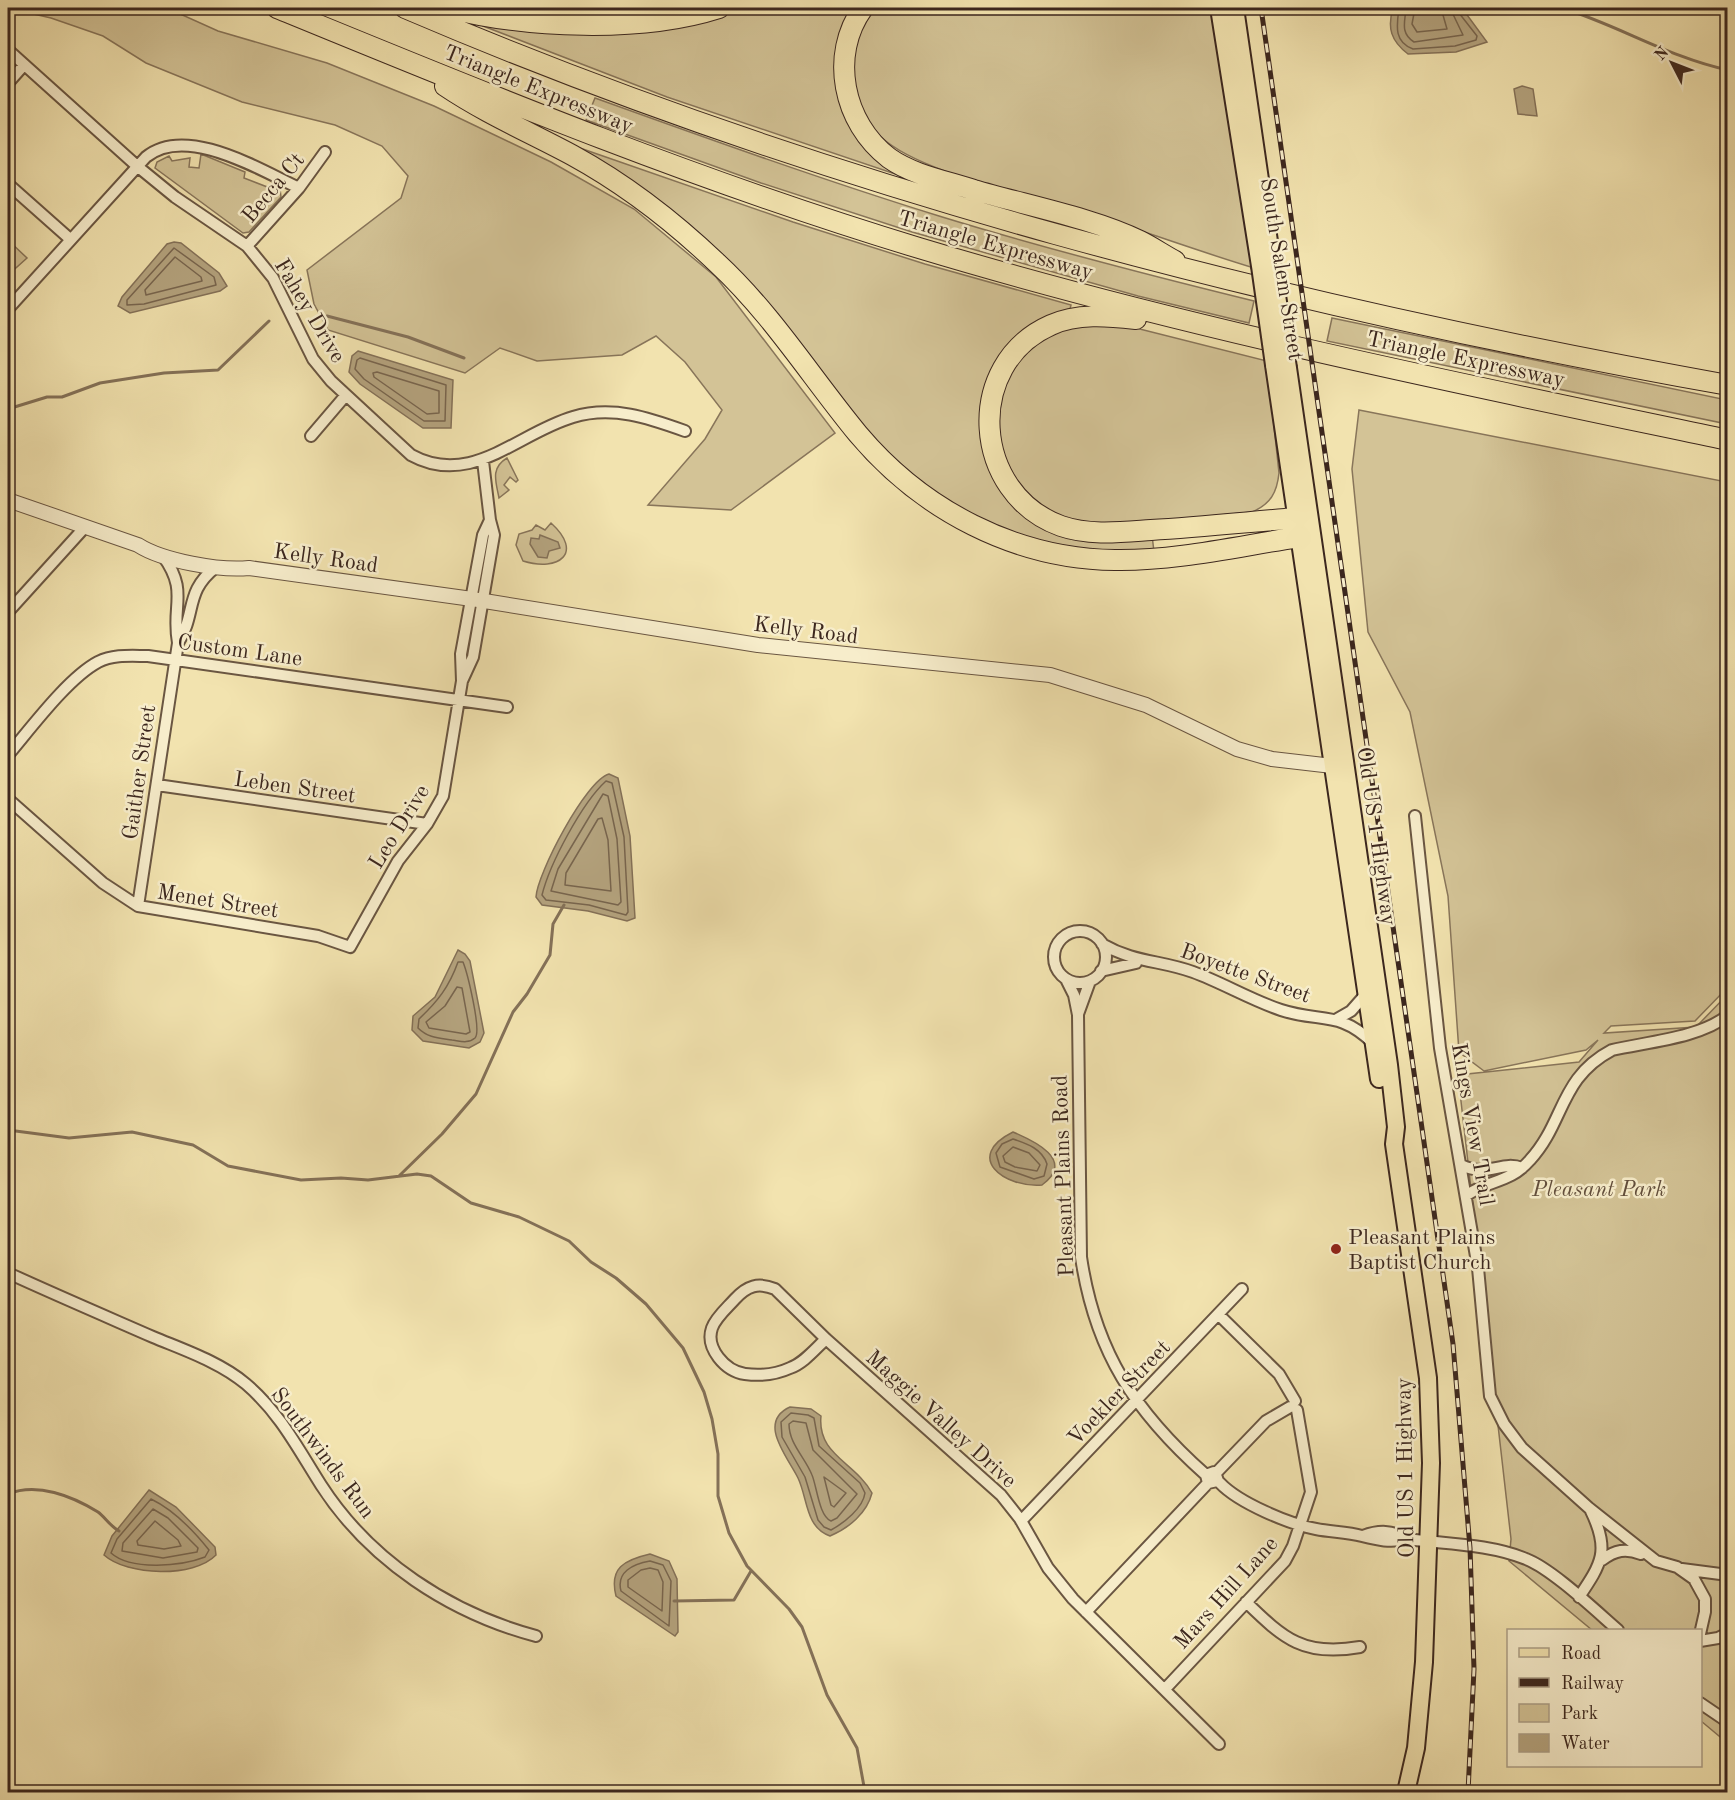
<svg xmlns="http://www.w3.org/2000/svg" width="1735" height="1800" viewBox="0 0 1735 1800" font-family="'Old Standard TT',serif">
	<style>
		.green { fill: #d3c396; stroke: #88755a; stroke-width: 1.5 }
		.water { fill: #b4a37e; stroke: #847158; stroke-width: 1.5 }
		.lines { fill: none; stroke-linecap: round; stroke-linejoin: round }
		.shore { stroke: #78654e; stroke-width: 1.5 }
		.stream { stroke: #847158; stroke-width: 3 }
		.minor-casing { stroke: #6a5642; stroke-width: 14 }
		.tertiary-casing { stroke: #6a5642; stroke-width: 16 }
		.primary-casing { stroke: #3c271e; stroke-width: 20 }
		.motorway-casing { stroke: #3c271e; stroke-width: 22 }
		.minor { stroke: #f7edcb; stroke-width: 10 }
		.tertiary { stroke: #f7edcb; stroke-width: 14 }
		.primary { stroke: #f2e3af; stroke-width: 16 }
		.motorway { stroke: #f2e3af; stroke-width: 20 }
		.rail-casing { stroke: #3c271e; stroke-width: 5 }
		.rail { stroke: #f7edcb; stroke-width: 3; stroke-dasharray: 9; stroke-linecap: butt }
		.primary-bridge-casing { stroke: #3c271e; stroke-width: 20; stroke-linecap: butt }
		.primary-bridge { stroke: #f2e3af; stroke-width: 16 }
		.poi-dot { fill: #8f2418; stroke: #f7edcb; stroke-width: 2 }
		.labels { text-anchor: middle; stroke-width: 5; stroke-linejoin: round; paint-order: stroke }
		.street-label { font-size: 22px; fill: #3c271e; stroke: #f7edcb }
		.park-label { font-size: 22px; font-style: italic; fill: #624e3c; stroke: #f7edcb }
		.poi-label { font-size: 22px; fill: #3c271e; stroke: #f7edcb; text-anchor: start }
	</style>
	<rect width="100%" height="100%" fill="#f2e3af"/>
	<filter id="stains"><feTurbulence type="fractalNoise" baseFrequency=".00333" numOctaves="4"/><feColorMatrix values="0 0 0 0 .2 0 0 0 0 .09 0 0 0 0 .02 0 0 0 .5 -.17"/></filter>
	<radialGradient id="worn" r=".72"><stop offset=".6" stop-color="#630" stop-opacity="0"/><stop offset="1" stop-color="#630" stop-opacity=".3"/></radialGradient>
	<path class="green" d="M8,8H167L218,31L327,63L434,106L551,162L634,209L716,277L835,433L731,510L648,505L705,439L722,410L685,362L656,336L622,355L537,361L500,348L465,373L328,330L314,304L307,270L401,198L408,176L382,146L335,125L242,102L146,63L103,36L51,18L25,12L8,16Z
		M736,8H857L839,89L907,178L667,97L483,26L485,20L714,14Z
		M870,8H1217L1254,268C1191,249 1130,226 1068,207C1016,191 919,172 881,137C859,116 848,74 852,44C854,33 865,18 870,8Z
		M595,98C709,139 823,180 939,216C1043,248 1148,275 1254,301L1249,323L1138,296L912,232L761,183L586,120Z
		M577,147L793,222L925,264L1071,305L1069,313L1046,321L982,413L1037,521L1152,535L1154,552L1129,554L1032,542L933,496L876,446L788,335Z
		M201,154L245,172L244,178L270,188L273,184L280,189L281,197L249,232L243,233L155,168L157,162L169,156L172,161L190,158L189,167L199,168Z
		M8,240L27,258L8,275Z
		M1332,318L1727,400V424L1327,341Z
		M1112,322L1267,361L1279,473C1277,492 1271,504 1252,512L1106,526L1064,521L1025,498L999,459L998,393L1020,355L1054,330Z
		M1359,410L1727,482V988L1695,1021L1611,1026L1604,1033L1696,1027L1727,995L1728,1738L1725,1741L1701,1721L1700,1630H1592L1509,1561L1511,1539L1458,1075L1579,1062L1598,1040L1586,1050L1484,1071L1459,1052L1448,896L1410,712L1368,632L1352,469Z
		M507,458L518,480L516,482L510,477L504,485L509,490L499,498C496,482 490,468 507,458Z
		M551,523C584,553 559,572 523,561L516,545L519,534L532,530L536,525L545,530Z"/>
	<path class="water" d="M1393,8H1462L1487,42L1456,52L1408,54C1391,41 1387,28 1393,8Z
		M1522,86L1533,89L1537,116L1518,114L1514,89Z
		M174,242L181,243L219,273L227,286L220,291L130,313L118,306L122,297L167,244Z
		M358,351L453,380L451,428H423L360,384L349,372L352,356Z
		M540,535L558,542L560,548L549,551L547,558L538,557L530,544L531,538L539,539Z
		M609,774L618,778L630,836L635,918L627,921L588,911L542,905L536,897C537,874 586,780 609,774Z
		M458,950L465,954L470,961L484,1033L480,1042L469,1048L423,1041L412,1030L413,1016L435,997Z
		M1013,1132C1034,1141 1076,1160 1042,1185C1004,1188 963,1157 1013,1132Z
		M790,1407L811,1409L821,1416C817,1455 855,1462 872,1493C867,1513 849,1528 830,1536C805,1527 808,1499 798,1478C787,1456 757,1422 790,1407Z
		M149,1490L176,1507L215,1547L216,1555C194,1578 127,1576 104,1555L112,1536Z
		M650,1554L669,1561L677,1579L678,1632L675,1636L616,1596C609,1568 624,1560 650,1554Z"/>
	<g class="lines">
		<path class="shore" d="M1399,8C1397,24 1393,42 1413,49L1455,46L1476,40L1477,36L1459,13L1458,8
			M1406,8C1405,22 1400,33 1414,42L1463,35L1450,8
			M1415,8L1412,24L1417,32L1447,29L1441,8
			M174,248L214,277L216,285L144,304L127,305V300Z
			M175,257L201,277L202,281L146,295L145,290Z
			M360,358L446,385L445,421H424L364,379L355,369L357,360Z
			M377,372L439,391V413L427,414L374,377L373,373Z
			M606,781L612,783L624,837L628,912L626,915L589,905L546,900L542,895C550,863 582,803 606,781Z
			M603,794L608,796L617,839L621,902L618,905L551,891L558,869Z
			M602,818L608,840L611,891L565,885L566,873L598,819Z
			M463,962C467,972 482,1031 475,1038C468,1044 460,1041 452,1040C439,1038 428,1038 418,1028L419,1019C438,1001 449,987 458,962Z
			M457,987L462,988L470,1032L466,1034L429,1028L426,1022L445,1006Z
			M1013,1139C1028,1144 1042,1149 1047,1164L1044,1176L1034,1179L1000,1167L996,1153L1002,1144Z
			M1013,1147L1029,1153L1040,1165L1037,1171L1015,1167L1005,1162L1003,1156Z
			M791,1413L808,1415L814,1418L819,1446L860,1483L865,1493C863,1508 844,1523 831,1530L824,1527L818,1520L805,1477L782,1437L781,1422Z
			M793,1421L806,1423L813,1450L857,1494L837,1518L831,1521C819,1516 817,1487 812,1475C805,1457 789,1444 789,1424Z
			M824,1477L846,1493L834,1507L831,1505Z
			M151,1499C174,1510 193,1530 209,1550L205,1557C182,1566 131,1571 111,1553L117,1539Z
			M153,1509L168,1518L198,1548L197,1552L163,1558L122,1551L123,1543Z
			M155,1521L178,1540L181,1546L164,1549L138,1545L137,1541Z
			M650,1561L663,1565L671,1581L669,1626L621,1591C616,1572 633,1564 650,1561Z
			M650,1568L658,1570L663,1582L662,1611L628,1587V1580L641,1570Z"/>
		<path class="stream" d="M1523,8H1547
			M1562,8C1618,25 1670,58 1728,70
			M327,316L408,337L464,358
			M8,409L47,397H62L100,383L164,373L218,370L269,321
			M8,1130L69,1138L132,1132L193,1145L228,1166L301,1180L341,1178L368,1180L417,1174L431,1176L471,1203L519,1217L569,1241L591,1262L616,1278L646,1304L683,1348L704,1392L712,1419L718,1454V1496L729,1533L747,1566L789,1609L802,1627L827,1695L857,1748L865,1792
			M399,1176L442,1134L476,1094L513,1012L527,994L550,955L553,924L564,905
			M8,1494C37,1482 72,1496 98,1512C105,1517 110,1526 119,1531
			M674,1601L734,1600L751,1571"/>
		<defs>
			<path id="minor" d="M8,50L137,166L175,197L247,246L273,278L313,359L331,381L411,455C471,488 518,433 573,417C612,405 649,418 685,431
				M8,83L24,65
				M8,184L70,239
				M247,246L299,188L325,152
				M8,309L146,157C186,124 260,170 299,188
				M311,436L346,395
				M8,612L85,527
				M178,643C197,613 184,592 216,567
				M462,681L461,654L483,535L490,520
				M8,755C31,728 68,678 98,662C114,654 132,656 148,656L507,707
				M157,785L427,824
				M8,799L103,883L138,906L318,936L350,947L398,861L427,824L443,796L462,681L473,657L494,535L490,520L483,461
				M1415,816L1440,1048L1478,1268L1490,1396L1504,1424L1522,1448L1589,1508L1656,1561L1677,1567L1694,1579L1705,1599V1612L1700,1634
				M138,906L178,643C171,605 189,592 163,556
				M1054 957a26 26 0 1 1 52 0a26 26 0 1 1-52 0Z
				M1102,944C1135,963 1160,960 1193,972C1223,983 1251,1000 1281,1010C1321,1023 1339,1010 1373,1043
				M1101,971L1136,963
				M1066,979L1074,995L1078,1015L1081,1257C1095,1352 1135,1412 1206,1475
				M1078,1014L1090,981
				M1337,1019L1351,1011L1366,994
				M1461,1165C1489,1178 1501,1160 1522,1168
				M1467,1195C1490,1179 1509,1184 1530,1160C1565,1122 1559,1078 1612,1050C1646,1042 1701,1038 1728,1015
				M8,1273C56,1295 105,1316 153,1337C184,1350 220,1362 246,1384C280,1413 298,1449 321,1485C370,1561 450,1613 536,1636
				M1219,1315L1279,1374L1295,1401
				M826,1339C815,1349 804,1363 790,1368C777,1374 760,1376 745,1374C725,1371 705,1348 712,1328C716,1317 727,1308 735,1299C747,1286 758,1282 775,1289L826,1339L1001,1495L1020,1519L1048,1568L1073,1599L1219,1744
				M1216,1473L1266,1421L1290,1407
				M1217,1481L1208,1483L1206,1475L1214,1472C1218,1476 1216,1480 1220,1483C1239,1503 1289,1524 1316,1529C1331,1532 1347,1532 1362,1536C1378,1540 1390,1543 1407,1539C1445,1544 1490,1544 1526,1559C1552,1569 1596,1611 1618,1630
				M1021,1521L1242,1289
				M1363,1536C1379,1530 1392,1530 1407,1539
				M1602,1560C1615,1550 1626,1548 1641,1554
				M1682,1569L1728,1575
				M1579,1597C1602,1563 1610,1550 1591,1511
				M1246,1602C1284,1639 1304,1657 1360,1647
				M1086,1612L1208,1483
				M1700,1641L1718,1638L1728,1633
				M1165,1689L1285,1561L1293,1546L1311,1492L1297,1410
				M1700,1703L1728,1722"/>
			<path id="tertiary" d="M8,500L138,545C163,561 220,571 249,568L472,599L758,645L1050,675L1146,705L1237,749L1272,759L1341,767"/>
			<path id="primary" d="M1219,8L1260,266
				M1235,8L1273,269
				M1274,365L1379,1079
				M1288,368L1389,1065L1396,1127L1394,1144L1428,1378L1431,1463L1424,1662L1416,1748L1406,1792"/>
			<path id="motorway" d="M277,8C489,95 700,182 919,248C1184,328 1457,383 1728,440
				M405,8C828,189 1275,304 1728,385
				M448,8C527,28 641,33 719,8
				M863,8C829,55 843,123 889,158C913,175 946,181 974,190C1025,205 1093,218 1140,241C1152,247 1164,255 1175,261
				M445,86C485,113 529,132 572,155C625,184 673,221 717,263C772,314 811,377 858,434C922,510 1015,559 1115,560C1176,561 1239,546 1299,537
				M1136,319C1108,316 1077,313 1051,325C963,364 972,494 1061,526C1090,536 1122,532 1151,530C1200,527 1248,522 1297,518"/>
		</defs>
		<use href="#minor" class="minor-casing"/>
		<use href="#tertiary" class="tertiary-casing"/>
		<use href="#primary" class="primary-casing"/>
		<use href="#motorway" class="motorway-casing"/>
		<use href="#minor" class="minor"/>
		<use href="#tertiary" class="tertiary"/>
		<use href="#primary" class="primary"/>
		<use href="#motorway" class="motorway"/>
		<defs>
			<path id="rail" d="M1261,8L1453,1344L1470,1548L1474,1669L1468,1792"/>
		</defs>
		<use href="#rail" class="rail-casing"/>
		<use href="#rail" class="rail"/>
		<defs>
			<path id="primary-bridge" d="M1260,266L1274,365
				M1273,269L1288,368"/>
		</defs>
		<use href="#primary-bridge" class="primary-bridge-casing"/>
		<use href="#primary-bridge" class="primary-bridge"/>
	</g>
	<circle class="poi-dot" cx="1336" cy="1249" r="6"/>
	<g class="labels">
		<g class="street-label">
			<text transform="translate(539 88) rotate(22)" y="8">Triangle Expressway</text>
			<text transform="translate(272 187) rotate(-50)" y="8">Becca Ct</text>
			<text transform="translate(996 244) rotate(16)" y="8">Triangle Expressway</text>
			<text transform="translate(1283 269) rotate(81)" y="8">South Salem Street</text>
			<text transform="translate(311 310) rotate(59)" y="8">Fahey Drive</text>
			<text transform="translate(1466 358) rotate(12)" y="8">Triangle Expressway</text>
			<text transform="translate(326 557) rotate(8)" y="8">Kelly Road</text>
			<text transform="translate(806 629) rotate(7)" y="8">Kelly Road</text>
			<text transform="translate(240 649) rotate(8)" y="8">Custom Lane</text>
			<text transform="translate(138 772) rotate(-82)" y="8">Gaither Street</text>
			<text transform="translate(295 786) rotate(8)" y="8">Leben Street</text>
			<text transform="translate(398 826) rotate(-58)" y="8">Leo Drive</text>
			<text transform="translate(1378 836) rotate(82)" y="8">Old US 1 Highway</text>
			<text transform="translate(218 900) rotate(9)" y="8">Menet Street</text>
			<text transform="translate(1246 972) rotate(20)" y="8">Boyette Street</text>
			<text transform="translate(1474 1124) rotate(80)" y="8">Kings View Trail</text>
			<text transform="translate(1062 1176) rotate(-92)" y="8">Pleasant Plains Road</text>
			<text transform="translate(1118 1392) rotate(-46)" y="8">Voekler Street</text>
			<text transform="translate(942 1418) rotate(42)" y="8">Maggie Valley Drive</text>
			<text transform="translate(324 1452) rotate(53)" y="8">Southwinds Run</text>
			<text transform="translate(1404 1468) rotate(-91)" y="8">Old US 1 Highway</text>
			<text transform="translate(1225 1592) rotate(-48)" y="8">Mars Hill Lane</text>
		</g>
		<g class="park-label">
			<text x="1599" y="1196">Pleasant Park</text>
		</g>
		<g class="poi-label">
			<text x="1348" y="1244">Pleasant Plains<tspan x="1348" dy="25">Baptist Church</tspan></text>
		</g>
	</g>
	<rect width="1735" height="1800" fill="none" stroke="#f2e3af" stroke-width="30"/>
	<rect x="9" y="9" width="1717" height="1782" fill="none" stroke="#3c271e" stroke-width="3"/>
	<rect x="15" y="15" width="1705" height="1770" fill="none" stroke="#3c271e" stroke-width="1.5"/>
	<rect x="1507" y="1629" width="195" height="138" fill="#f7edcb" stroke="#ac9e86" stroke-width="1.5"/>
	<rect x="1519" y="1648" width="30" height="9" fill="#f2e3af" stroke="#ac9e86" stroke-width="1.5"/>
	<text x="1561" y="1659" font-size="18" fill="#3c271e">Road</text>
	<rect x="1519" y="1678" width="30" height="9" fill="#3c271e" stroke="#ac9e86" stroke-width="1.5"/>
	<text x="1561" y="1689" font-size="18" fill="#3c271e">Railway</text>
	<rect x="1519" y="1704" width="30" height="18" fill="#d3c396" stroke="#ac9e86" stroke-width="1.5"/>
	<text x="1561" y="1719" font-size="18" fill="#3c271e">Park</text>
	<rect x="1519" y="1734" width="30" height="18" fill="#b4a37e" stroke="#ac9e86" stroke-width="1.5"/>
	<text x="1561" y="1749" font-size="18" fill="#3c271e">Water</text>
	<g transform="translate(1672 63) rotate(312)" stroke="#f7edcb" stroke-width="4.5" paint-order="stroke">
	<path d="M0-4.5L10 22L0 15L-10 22Z" fill="#3c271e"/>
	<text y="-9" font-size="16" font-weight="bold" text-anchor="middle" fill="#3c271e">N</text>
	</g>
	<rect width="100%" height="100%" filter="url(#stains)"/>
	<rect width="100%" height="100%" fill="url(#worn)"/>
</svg>
